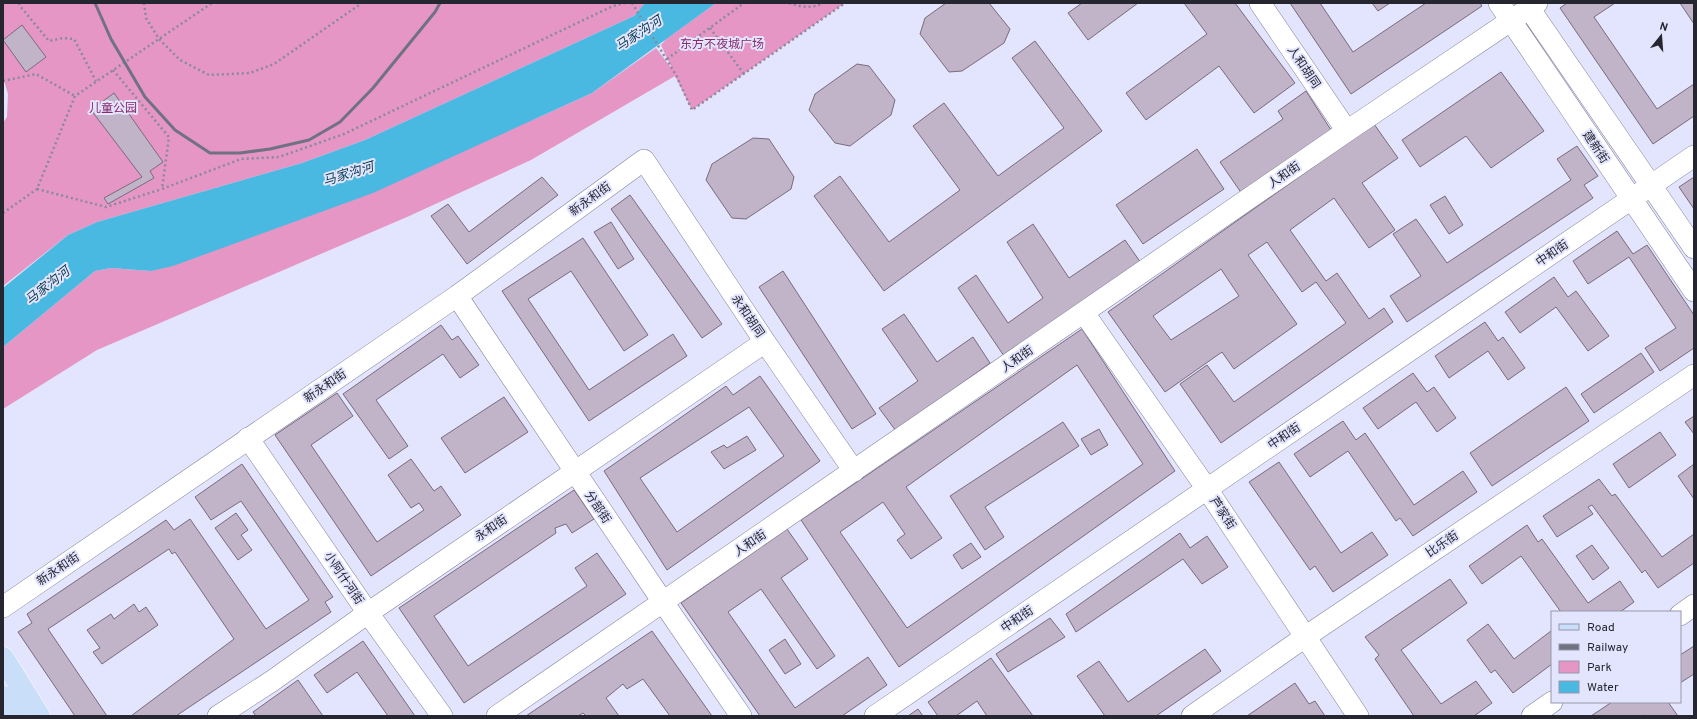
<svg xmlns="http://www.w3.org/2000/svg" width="1697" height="719" viewBox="0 0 1697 719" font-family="Overpass,'Noto Sans SC',sans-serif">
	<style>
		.green { fill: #e696c5 }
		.water { fill: #49b9e1 }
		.building { fill: #c1b3c8; stroke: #786b7f; fill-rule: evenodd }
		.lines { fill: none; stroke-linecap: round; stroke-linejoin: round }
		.minor-casing { stroke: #83849b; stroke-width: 22 }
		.major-casing { stroke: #fff; stroke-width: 23 }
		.path { stroke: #88899b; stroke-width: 2.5; stroke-dasharray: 2 3; stroke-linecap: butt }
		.minor { stroke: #fff; stroke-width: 21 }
		.major { stroke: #c9def8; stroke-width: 22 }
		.rail { stroke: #707181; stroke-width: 3 }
		.labels { text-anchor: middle; stroke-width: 4; stroke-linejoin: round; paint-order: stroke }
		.park-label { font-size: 12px; fill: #892b6a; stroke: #e3e4fd }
		.street-label { font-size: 12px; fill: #25262f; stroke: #e3e4fd }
		.water-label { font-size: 13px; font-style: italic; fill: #073a4b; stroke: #e3e4fd }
	</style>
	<rect width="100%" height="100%" fill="#e3e4fd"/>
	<path class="green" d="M3,3H645L634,16L365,140L302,163L97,222L68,235L3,286V123L7,117L8,94L3,77Z
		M716,3H845L692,110L675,76L531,160L407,217L97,350L3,409V347L95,271L111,268L151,271L537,118L592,93L656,48L672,69L661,45L666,39Z"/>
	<path class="water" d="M645,3H716L592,93L373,193L173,266L151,271L111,268L95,271L3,347V288L68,235L97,222L302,163L365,140L634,16Z"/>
	<path class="building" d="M946,3H989L1010,29L1004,43L962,71L949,72L920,34L925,18Z
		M1082,3H1138L1088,40L1068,13Z
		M1184,3H1235L1295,83L1254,113L1219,66L1146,120L1126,93L1207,34Z
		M1290,3H1320L1353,52L1426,3H1480L1482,6L1351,94Z
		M1372,3H1390L1378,11Z
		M1567,3H1615L1594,17L1657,109L1694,84V116L1653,144L1560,8Z
		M1680,3H1694V24Z
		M22,25L46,57L26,72L3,40Z
		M1035,41L1102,131L884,291L814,196L840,176L889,242L960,190L913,126L944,103L998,176L1064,128L1012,58Z
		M857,64L869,66L895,100L891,115L850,146L835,143L809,110L815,94Z
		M1501,72L1544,131L1491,168L1466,136L1420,167L1402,140Z
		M1306,91L1331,130L1242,194L1220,162L1283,119L1278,111Z
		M114,93L163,162L150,171L154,178L108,204L104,198L142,177L91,110Z
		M1374,124L1398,158L1362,183L1395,230L1369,248L1334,198L1290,230L1326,281L1337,273L1369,319L1384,308L1393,322L1221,443L1180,384L1207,365L1234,402L1346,323L1316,282L1302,292L1267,242L1248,255L1297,324L1234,369L1222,352L1165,392L1108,312ZM1221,269L1239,296L1171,340L1153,316Z
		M753,138L769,139L794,177L791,189L746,219L732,218L706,180L712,164Z
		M1577,146L1598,176L1584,185L1593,198L1407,322L1390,296L1421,276L1393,234L1416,219L1447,263L1571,180L1557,159Z
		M1197,149L1224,189L1143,244L1116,205Z
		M542,177L558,195L467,264L431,216L448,204L469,232Z
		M1694,177V209L1679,187Z
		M630,195L722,324L702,338L611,209Z
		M1445,196L1463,225L1449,234L1430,205Z
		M611,222L634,259L618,269L594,232Z
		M1033,224L1069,278L1125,240L1141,263L1004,356L958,288L976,275L1008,323L1043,298L1007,242Z
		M1617,231L1633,254L1647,245L1694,315V348L1660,371L1645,348L1676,328L1629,257L1588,284L1573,261Z
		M583,238L648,335L624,351L571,271L528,299L589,390L673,334L687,356L589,421L502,291Z
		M783,271L876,414L852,429L759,287Z
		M1554,277L1568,297L1576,291L1609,336L1588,351L1556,307L1520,333L1505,312Z
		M904,314L937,362L973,337L990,363L896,431L879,408L918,381L882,329Z
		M1485,322L1498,341L1503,337L1525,368L1508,380L1488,351L1449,378L1435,356Z
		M441,325L452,340L458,336L479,365L460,378L443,354L376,400L408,446L389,459L343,394Z
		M1082,329L1175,471L899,667L801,520ZM1077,365L1143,464L907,628L840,532L883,502L905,534L897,540L911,559L942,538L906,487Z
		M1641,353L1654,372L1594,413L1581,394Z
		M1413,373L1427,392L1434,387L1456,418L1437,432L1416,402L1378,429L1363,408Z
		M760,376L820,461L667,570L604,471L726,386L733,395ZM749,407L784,456L677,532L640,478Z
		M1566,387L1589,421L1492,486L1470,453Z
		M337,393L353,416L311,445L377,542L424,510L419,503L411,508L388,475L411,459L434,491L441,486L461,515L371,576L275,435Z
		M504,397L528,432L465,473L441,438Z
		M1694,416V434L1685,422Z
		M1343,421L1356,440L1365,433L1414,505L1463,471L1477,492L1413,536L1400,518L1396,521L1348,451L1310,477L1294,454Z
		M1063,422L1079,446L985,507L1004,537L985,550L950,496Z
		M1099,429L1108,445L1091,455L1081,439Z
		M1660,432L1676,455L1629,488L1613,464Z
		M747,436L756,450L724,469L711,452L724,445L727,448Z
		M1279,462L1341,553L1372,532L1388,555L1333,592L1315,566L1310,570L1249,482Z
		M242,464L333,597L325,602L331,612L176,716H131L234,639L175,552L172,554L169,549L48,629L107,716H75L18,632L32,623L27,614L166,520L174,530L190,519L266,629L309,600L241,501L211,520L195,497Z
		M1694,464V499L1678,476Z
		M1599,479L1612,496L1615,494L1662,557L1694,534V563L1658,588L1645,570L1642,573L1592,505L1588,507L1593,514L1557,537L1543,516Z
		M574,490L594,519L572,533L566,524L555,528L556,533L434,616L468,666L587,586L575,568L597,553L626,594L464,703L399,608Z
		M236,513L248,530L241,535L252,550L238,560L215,528Z
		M1527,525L1538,542L1542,539L1588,603L1620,581L1634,602L1620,612H1561L1521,556L1482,584L1469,566Z
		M787,529L808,559L781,578L835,656L817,669L761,589L728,612L795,708L868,657L887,685L842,716H760L681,603Z
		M1180,533L1190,548L1207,536L1228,567L1202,584L1183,559L1076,632L1066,614Z
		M971,543L981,557L962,569L953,555Z
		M1592,545L1609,568L1593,580L1576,556Z
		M1450,579L1467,603L1401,650L1441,704L1476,681L1492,703L1474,716H1414L1375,659L1379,655L1365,637Z
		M134,604L139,612L146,607L158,625L102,664L93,652L100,648L87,630L111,614L114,619Z
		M1050,618L1065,637L1008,672L996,654Z
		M1488,624L1514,659L1551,631L1552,633V664L1513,693L1495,670L1491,673L1467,640Z
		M652,631L712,716H670L643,679L627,689L623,684L606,698L619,716H586L583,713L578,716H526Z
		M785,639L801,664L785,674L769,650Z
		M363,641L415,716H388L357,672L327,693L314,675Z
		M1694,646V674L1680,683V655Z
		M1205,649L1221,671L1156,716H1105L1077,676L1099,661L1128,702Z
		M991,658L1033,716H987L977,701L956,716H938L928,702Z
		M298,680L323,716H256L253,712Z
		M1295,683L1309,704L1315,701L1325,716H1247Z
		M1612,702H1668L1678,716H1646L1645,715L1643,716H1591Z
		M918,709L923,716H908Z"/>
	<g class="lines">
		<defs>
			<path id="minor" d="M1260,3L1347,131
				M1499,3L1694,291
				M1529,8L1694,248
				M457,296L663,602L741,716
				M1084,313L1207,489L1358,716
				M248,438L368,613L442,716
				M3,607L457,296L644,160L765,342L854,471
				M1680,615L1694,605
				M218,716L272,681L368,613L765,342
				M497,716L1347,131L1537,3
				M875,716L1694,156
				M1192,716L1305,637L1694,375
				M1532,716L1552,702"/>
			<path id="major" d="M3,658L39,716
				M3,697L14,716"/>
		</defs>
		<use href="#minor" class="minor-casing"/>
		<use href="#major" class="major-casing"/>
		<path class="path" d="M19,3L20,6L49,41L63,38L74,39L96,81
			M144,3L146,18L159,39L180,60L209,75L250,73L274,64L362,3
			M632,3L676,75L692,110L845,3
			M789,3C802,7 811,9 823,3
			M710,28L744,74
			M667,59L744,3
			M113,70L169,137L162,189L241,159L279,157L344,134L613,6L625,3
			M3,81L36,74L75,96
			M37,189L106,207L162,189
			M3,213L37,189L75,96L212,3"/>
		<use href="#minor" class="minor"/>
		<use href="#major" class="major"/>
		<path class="rail" d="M95,3L111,39L145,97L175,130L210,153H240L270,149L309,140L340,122L373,88L435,12L440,3"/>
	</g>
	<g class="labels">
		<g class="park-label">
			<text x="722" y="48">东方不夜城广场</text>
			<text x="113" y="112">儿童公园</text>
		</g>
		<g class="street-label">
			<text transform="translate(1304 67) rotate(56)" y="4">人和胡同</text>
			<text transform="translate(1596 147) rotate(56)" y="4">建新街</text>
			<text transform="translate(1284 175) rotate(-35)" y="4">人和街</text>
			<text transform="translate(590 199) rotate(-36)" y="4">新永和街</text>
			<text transform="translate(1552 253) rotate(-34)" y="4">中和街</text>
			<text transform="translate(748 316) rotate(56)" y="4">永和胡同</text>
			<text transform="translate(1017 359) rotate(-35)" y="4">人和街</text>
			<text transform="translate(325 386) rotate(-34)" y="4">新永和街</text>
			<text transform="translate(1284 436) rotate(-34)" y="4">中和街</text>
			<text transform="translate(598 507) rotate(56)" y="4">分部街</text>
			<text transform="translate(1223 513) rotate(56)" y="4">芦家街</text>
			<text transform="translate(491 528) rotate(-34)" y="4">永和街</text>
			<text transform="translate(750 543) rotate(-34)" y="4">人和街</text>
			<text transform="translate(1442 544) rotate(-34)" y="4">比乐街</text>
			<text transform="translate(58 569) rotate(-34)" y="4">新永和街</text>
			<text transform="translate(344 578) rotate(56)" y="4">小阿什河街</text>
			<text transform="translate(1017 619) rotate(-34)" y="4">中和街</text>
		</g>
		<g class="water-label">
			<text transform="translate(638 33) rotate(-33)" y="5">马家沟河</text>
			<text transform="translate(348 173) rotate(-17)" y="5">马家沟河</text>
			<text transform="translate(47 285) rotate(-38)" y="5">马家沟河</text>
		</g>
	</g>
	<rect width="1697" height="719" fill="none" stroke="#25262f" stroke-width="8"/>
	<rect x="1551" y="611" width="130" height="92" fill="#e3e4fd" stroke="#9798ab"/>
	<rect x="1559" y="624" width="20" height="6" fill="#c9def8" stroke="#9798ab"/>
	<text x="1587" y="631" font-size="12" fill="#25262f">Road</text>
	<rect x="1559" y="644" width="20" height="6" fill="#707181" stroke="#9798ab"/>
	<text x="1587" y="651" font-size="12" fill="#25262f">Railway</text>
	<rect x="1559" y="661" width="20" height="12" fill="#e696c5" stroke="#9798ab"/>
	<text x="1587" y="671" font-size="12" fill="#25262f">Park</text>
	<rect x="1559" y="681" width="20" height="12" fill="#49b9e1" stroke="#9798ab"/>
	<text x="1587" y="691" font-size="12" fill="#25262f">Water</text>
	<g transform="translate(1661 36) rotate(17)" stroke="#e3e4fd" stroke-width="3" paint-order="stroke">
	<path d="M0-3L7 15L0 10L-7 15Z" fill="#25262f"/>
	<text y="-6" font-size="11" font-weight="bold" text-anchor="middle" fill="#25262f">N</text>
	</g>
</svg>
